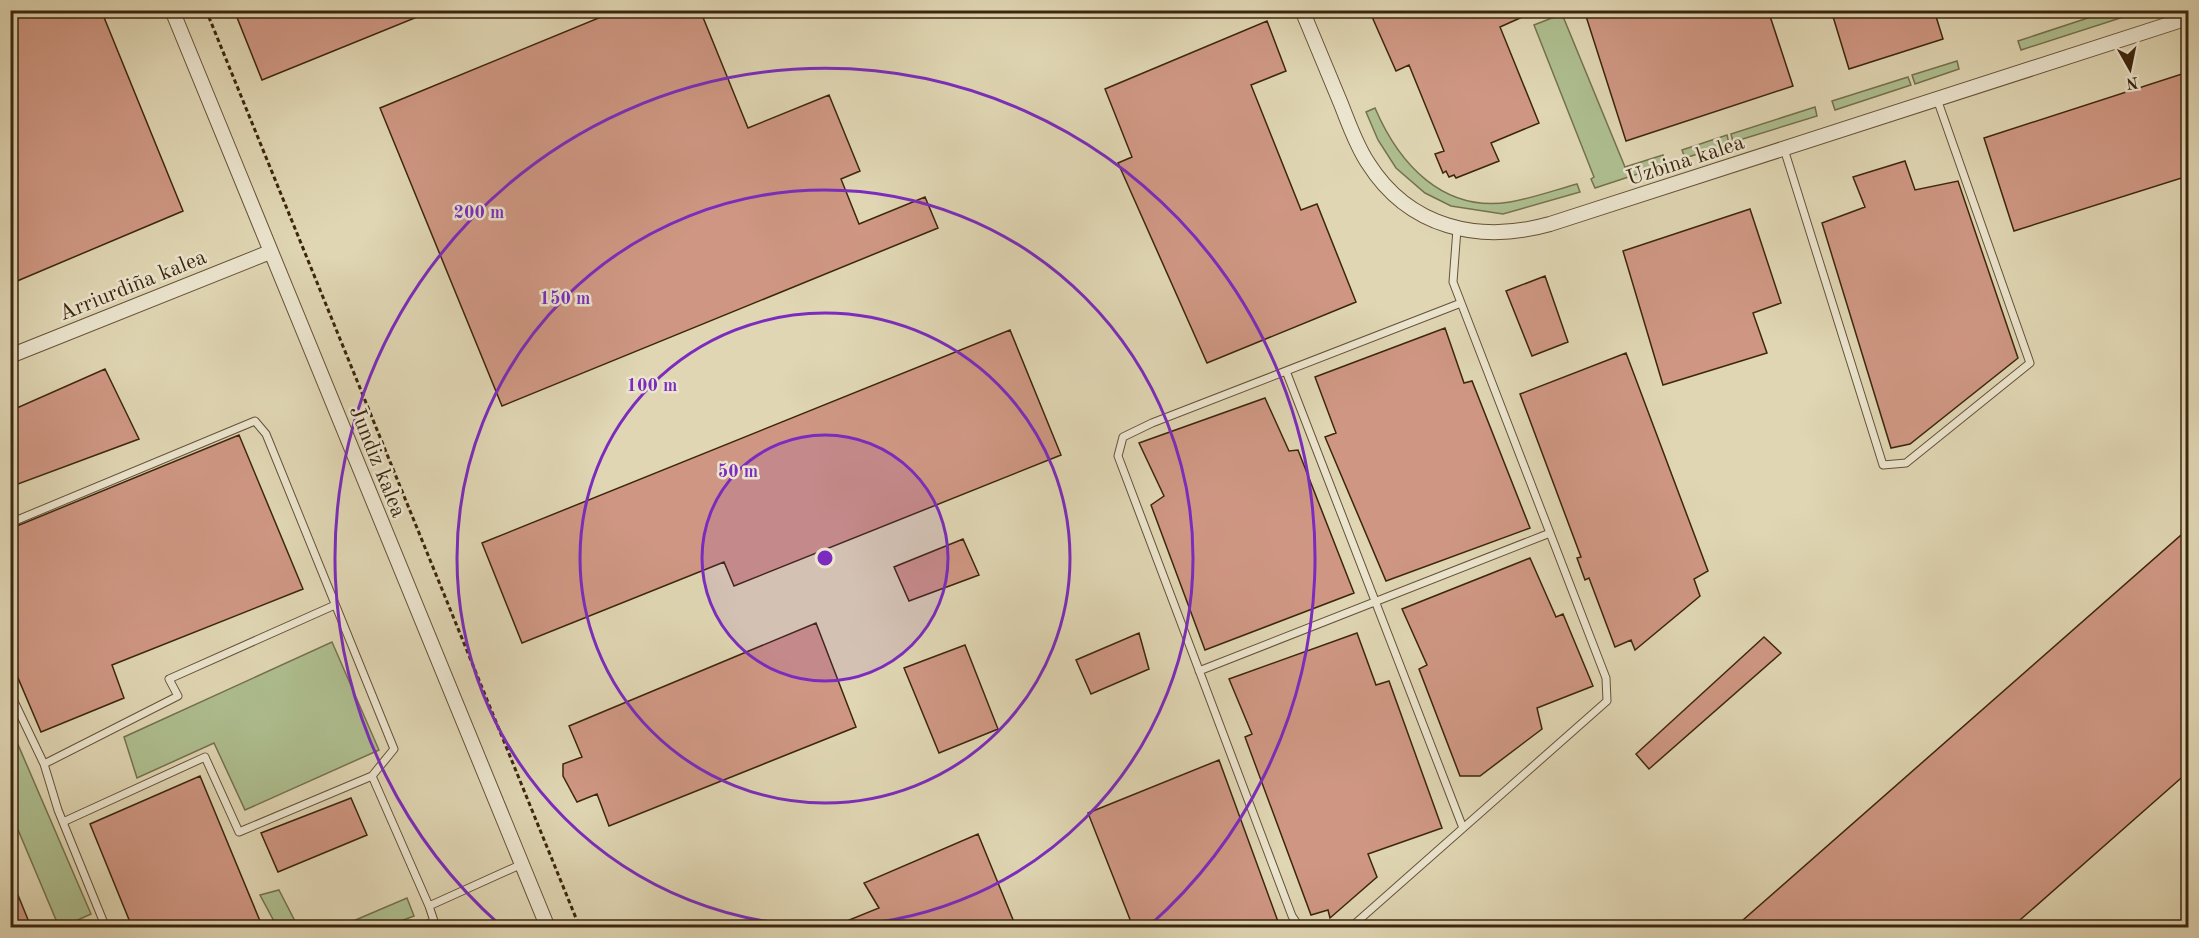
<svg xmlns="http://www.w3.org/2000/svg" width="2199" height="938" viewBox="0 0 2199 938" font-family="'Old Standard TT',serif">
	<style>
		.green { fill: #aebe8f; stroke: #75724e; stroke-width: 1.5 }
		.building { fill: #cf9783; stroke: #3c260e; stroke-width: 1.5 }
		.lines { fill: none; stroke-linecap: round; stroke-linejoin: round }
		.lane-casing { stroke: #655237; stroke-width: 9 }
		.street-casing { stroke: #655237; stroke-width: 16 }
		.path { stroke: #3c260e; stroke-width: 3; stroke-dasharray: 4.5 3; stroke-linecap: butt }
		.lane { stroke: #ebe4ce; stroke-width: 7 }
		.street { stroke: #ebe4ce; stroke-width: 14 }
		.ring { fill: none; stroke: #7b2cbf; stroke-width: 3 }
		.labels { text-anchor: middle; stroke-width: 5; stroke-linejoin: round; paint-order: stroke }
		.street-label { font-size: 22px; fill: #3c260e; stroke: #ebe4ce }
		.centre { fill: #7b2cbf; stroke: #ebe4ce; stroke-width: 3 }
		.ring-label { font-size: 18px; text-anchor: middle; font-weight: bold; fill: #7b2cbf; stroke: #ebe4ce; stroke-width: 5; stroke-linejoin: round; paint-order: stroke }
	</style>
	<rect width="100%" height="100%" fill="#e0d6b3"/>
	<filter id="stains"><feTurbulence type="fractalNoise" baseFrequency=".00333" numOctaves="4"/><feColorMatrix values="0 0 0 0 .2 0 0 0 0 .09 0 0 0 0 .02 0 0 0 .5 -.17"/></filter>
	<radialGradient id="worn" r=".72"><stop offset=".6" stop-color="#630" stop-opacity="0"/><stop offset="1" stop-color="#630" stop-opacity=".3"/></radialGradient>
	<path class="green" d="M2112,10L2142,11L2021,50L2018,41Z
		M1562,14L1625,167L1663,155L1665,165L1595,188L1591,179L1594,177L1534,25Z
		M1957,61L1959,69L1915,84L1912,75Z
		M1908,77L1911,85L1835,110L1832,101Z
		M1815,107L1817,116L1733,142L1731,134Z
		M1375,108C1399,164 1443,213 1510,202C1533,198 1555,190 1577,184L1580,192L1503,214L1451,206L1425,193L1396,168L1378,140L1366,112Z
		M1727,135L1729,144L1685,158L1682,150Z
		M332,642L379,750L245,810L214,743L137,778L124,737Z
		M10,726L91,914L62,927H59L11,813Z
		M279,890L298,927H270L276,925L260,895Z
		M407,898L414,916L385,927H339Z"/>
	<path class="building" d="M22,10H101L183,211L10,284V15Z
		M234,10H432V11L262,80Z
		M618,10H700L748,128L829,95L860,171L841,179L859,224L925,197L938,228L502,406L380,108Z
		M1369,10H1538L1500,27L1539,123L1491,143L1499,161L1456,178L1454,175L1449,177L1446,171L1443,173L1435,154L1444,151L1409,65L1396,71Z
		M1584,10H1768L1793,86L1626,141Z
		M1831,10H1934L1943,39L1849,69Z
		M1267,21L1286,71L1251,85L1301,210L1317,204L1356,302L1207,363L1118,163L1132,157L1105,89Z
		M2188,72V176L2014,231L1984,138Z
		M1905,161L1915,190L1958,181L2018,358L1910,444L1891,448L1822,223L1865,207L1853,177Z
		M1750,209L1781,303L1753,313L1767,353L1663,385L1623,251Z
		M1545,276L1568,342L1532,356L1506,291Z
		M1445,328L1464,383L1472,381L1530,528L1386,581L1325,437L1336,433L1315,377Z
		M1010,330L1061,455L734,586L724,562L522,643L482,543Z
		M1626,353L1708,571L1694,579L1700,596L1635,650L1631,640L1615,647L1589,578L1585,580L1577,558L1581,557L1520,394Z
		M105,369L139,439L10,487V411Z
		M1265,398L1289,451L1298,450L1354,593L1205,650L1151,505L1164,496L1139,443Z
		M239,435L303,589L112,665L124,698L41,732L10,659V542L17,540L12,528Z
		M2188,529V772L2012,927H1735Z
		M963,539L979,575L909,601L894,567Z
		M1530,558L1556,617L1563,614L1593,686L1537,708L1542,729L1480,776H1460L1419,669L1427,665L1402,609Z
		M816,623L856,727L609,826L597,794L577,802L563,776V764L582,757L569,726Z
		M1139,633L1149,669L1091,694L1076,660Z
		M1357,633L1376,685L1389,681L1442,828L1368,854L1377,877L1330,918L1328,910L1311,915L1245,737L1252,734L1229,679Z
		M1764,637L1781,653L1649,769L1636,754Z
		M965,645L998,729L939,753L904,668Z
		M1219,760L1280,927H1133L1088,813Z
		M200,776L260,921L244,927H132L90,824Z
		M351,798L367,835L278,872L261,833Z
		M978,834L1016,927H832L879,908L864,883Z
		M10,878H11L31,927H10Z"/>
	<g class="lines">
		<defs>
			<path id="lane" d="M1784,149L1883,465L1906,463L2030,363L1937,99
				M1286,371L1463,828
				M10,523L255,421L266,434L394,749L372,776L429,906L522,864
				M1199,671L1550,533
				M10,693L44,764L58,810L106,928
				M44,764L178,696L169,679L335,605
				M63,822L205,757L239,832L372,776
				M419,928L434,921L429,906
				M1300,928L1292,916L1118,456L1123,437L1152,423L1461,303
				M1350,928L1607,701L1606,678L1453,282L1457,229"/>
			<path id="street" d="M172,10L548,928
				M1302,10C1315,42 1328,73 1341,104C1349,124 1356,145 1368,163C1409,228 1479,244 1550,224L2188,18
				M10,356L270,252"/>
		</defs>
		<use href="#lane" class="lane-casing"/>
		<use href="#street" class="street-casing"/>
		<path class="path" d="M206,10L580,928"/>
		<use href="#lane" class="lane"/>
		<use href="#street" class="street"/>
	</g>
	<circle cx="825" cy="558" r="123" fill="#7b2cbf" fill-opacity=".12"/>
	<g class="ring">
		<circle cx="825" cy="558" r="123"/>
		<circle cx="825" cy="558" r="245"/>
		<circle cx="825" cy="558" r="368"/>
		<path d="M500 925A490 490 0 1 1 1150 925"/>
	</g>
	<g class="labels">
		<g class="street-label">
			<text transform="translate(1685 159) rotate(-18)" y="8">Uzbina kalea</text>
			<text transform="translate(132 284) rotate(-22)" y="8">Arriurdiña kalea</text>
			<text transform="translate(379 461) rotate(68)" y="8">Jundiz kalea</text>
		</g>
	</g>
	<circle cx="825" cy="558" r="9" class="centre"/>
	<g class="ring-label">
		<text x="479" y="218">200 m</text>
		<text x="565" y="304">150 m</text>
		<text x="652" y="391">100 m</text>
		<text x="738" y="477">50 m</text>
	</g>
	<rect width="2199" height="938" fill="none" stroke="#e0d6b3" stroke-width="36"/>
	<rect x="12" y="12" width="2175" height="914" fill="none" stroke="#3c260e" stroke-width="3"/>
	<rect x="18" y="18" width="2163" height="902" fill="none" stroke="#3c260e" stroke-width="1.5"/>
	<g transform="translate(2130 69) rotate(171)" stroke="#ebe4ce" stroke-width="4.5" paint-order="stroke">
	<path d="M0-4.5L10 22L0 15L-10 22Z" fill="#3c260e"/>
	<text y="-9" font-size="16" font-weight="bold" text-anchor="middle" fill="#3c260e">N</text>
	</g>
	<rect width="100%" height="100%" filter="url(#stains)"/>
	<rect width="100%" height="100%" fill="url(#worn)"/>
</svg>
